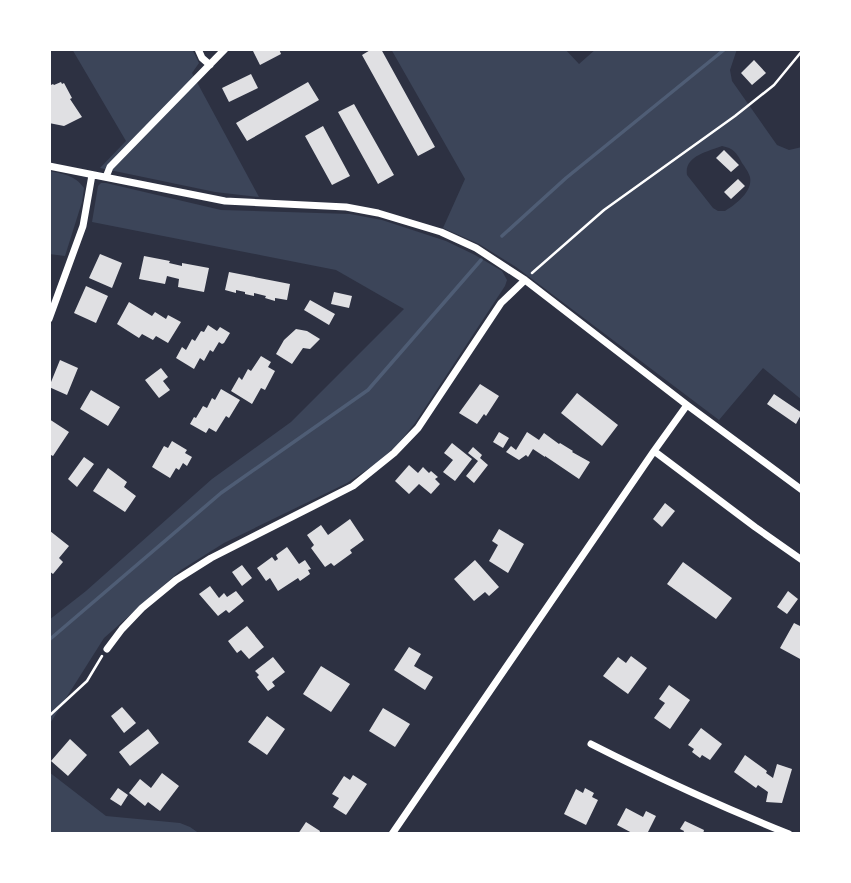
<svg xmlns="http://www.w3.org/2000/svg" width="851" height="883" viewBox="0 0 851 883" font-family="Karla,sans-serif">
	<style>
		.green { fill: #3c4559; fill-rule: evenodd }
		.lines { fill: none; stroke-linecap: round; stroke-linejoin: round }
		.stream { stroke: #4f5d75; stroke-width: 3.5 }
		.building { fill: #e0e0e3 }
		.path { stroke: #fff; stroke-width: 2.5 }
		.minor { stroke: #fff; stroke-width: 7 }
	</style>
	<rect width="100%" height="100%" fill="#2d3142"/>
	<path class="green" d="M72,49H192L199,63L192,73L259,197L215,192L100,168L126,141Z
		M391,49H565L579,64L596,49H737L730,70L732,81L777,145L789,150L802,147V400L763,368L719,420L516,267L479,244L443,228L465,179ZM722,146C733,148 737,153 742,163C745,167 749,173 750,177C753,192 735,205 725,211H718L713,208L687,175C684,156 707,152 722,146Z
		M49,171C63,174 75,175 84,188L82,202L65,256L49,254Z
		M101,183H106L221,210L350,214L382,220L446,241L475,255L502,271L507,280L505,286L415,423L398,444L377,463L347,483L224,543L181,570L104,638L49,725V620L86,591L212,479L291,422L404,309L336,270L92,222L98,186Z
		M49,772L106,816L180,823L190,827L200,834H49Z"/>
	<g class="lines">
		<path class="stream" d="M502,236L566,178L725,49
			M49,640L221,493L368,390L481,260"/>
	</g>
	<path class="building" d="M256,49H279L281,54L260,65L253,51Z
		M372,49H381L435,147L418,156L362,55Z
		M754,60L766,73L752,85L741,73Z
		M251,74L258,88L229,102L222,88Z
		M61,82L62,84L64,83L72,98L70,99L82,117L64,126L49,123V86L53,84L54,85Z
		M308,82L319,100L247,141L236,123Z
		M354,104L394,175L378,184L338,112Z
		M323,126L350,176L332,185L305,136Z
		M724,150L739,165L731,172L716,158Z
		M738,179L745,186L731,199L724,192Z
		M100,254L122,263L112,288L89,278Z
		M144,256L170,261L169,263L182,266V263L209,268L204,292L178,287L179,279L167,276L165,284L139,279Z
		M229,272L290,284L287,300L275,298V301L265,298L266,296L254,293V296L245,294V292L236,290V293L225,290Z
		M86,286L108,296L96,323L74,313Z
		M334,292L352,296L349,308L331,304Z
		M310,300L335,314L329,325L304,310Z
		M129,302L152,316L155,312L166,319L168,315L181,322L168,343L156,336L153,340L142,334L139,338L117,324Z
		M208,325L217,331L220,327L230,333L224,343L222,344L219,342L213,352L210,350L204,361L200,358L194,369L176,358L182,347L186,350L192,339L195,341L201,331L204,332Z
		M296,329L307,331L320,339L310,349L303,348L292,364L276,354L284,340Z
		M261,356L271,362L268,367L275,371L265,390L261,388L252,404L231,391L239,377L242,380L248,369L251,371Z
		M60,360L78,368L67,395L49,387Z
		M161,368L168,377L163,381L170,390L159,398L145,380Z
		M480,384L499,396L486,416L484,414L477,424L459,413Z
		M221,389L240,400L229,418L226,416L216,432L209,428L206,433L190,424L194,417L196,418L203,406L207,408L212,398L215,400Z
		M91,390L120,407L108,426L80,409Z
		M577,393L618,425L602,446L561,413Z
		M774,394L802,413L796,424L767,404Z
		M49,419L69,432L53,456L49,454Z
		M499,432L509,438L503,448L493,442Z
		M527,432L539,440L544,433L559,444L560,443L573,451L572,452L590,462L579,479L545,456V457L533,449L528,457L526,455L519,460L506,452L511,446L516,450Z
		M172,441L187,450L185,453L192,457L187,466L183,463L179,470L176,468L170,478L152,467L164,446L168,448Z
		M452,443L472,459L455,481L443,472L453,460L444,453Z
		M473,447L482,455L480,458L488,465L474,483L466,476L478,461L468,453Z
		M84,457L94,464L77,487L68,479Z
		M409,465L418,473L423,467L429,473L431,471L438,477L435,479L440,484L431,494L419,484L409,494L395,481Z
		M108,468L127,482L124,487L136,496L125,512L93,491Z
		M665,503L675,511L662,527L653,519Z
		M350,519L364,540L350,550L352,553L334,566L331,563L325,567L311,548L314,545L307,535L321,525L328,535Z
		M499,529L524,544L508,573L489,561L498,545L492,541Z
		M50,531L69,546L59,558L63,562L53,574L49,571V533Z
		M287,547L299,564L305,560L311,569L308,570L310,574L300,581L298,578L278,591L270,578L266,581L257,568L272,557L275,561L278,559L276,555Z
		M475,560L499,587L489,596L485,592L474,601L454,579Z
		M683,562L732,598L716,619L667,584Z
		M242,565L252,578L242,586L232,572Z
		M210,586L219,598L224,593L227,597L236,591L244,601L229,613L226,610L218,616L199,594Z
		M788,591L798,599L787,614L777,607Z
		M794,623L802,627V660L780,648Z
		M247,626L264,647L249,659L241,650L237,653L228,641Z
		M409,647L421,654L414,666L433,677L425,690L394,670Z
		M631,656L647,668L628,694L603,676L618,657L626,663Z
		M273,657L285,672L272,682L275,686L268,691L257,677L259,675L255,671Z
		M321,666L350,684L331,712L303,694Z
		M669,685L690,700L670,729L654,718L665,703L659,699Z
		M122,707L136,723L124,733L111,716Z
		M383,708L410,724L395,747L369,731Z
		M267,716L285,729L267,755L248,742Z
		M701,728L722,744L710,760L702,755L700,758L692,752L694,749L688,745Z
		M148,729L159,743L130,766L119,752Z
		M70,739L87,755L68,776L51,761Z
		M745,755L767,771L766,773L773,778L777,764L792,769L782,803L766,802L768,792L758,785L756,788L734,772Z
		M162,773L179,786L160,811L148,802L145,806L129,793L140,779L151,788Z
		M353,775L367,784L346,815L333,807L339,798L332,794L344,776L350,780Z
		M118,788L128,795L121,806L110,799Z
		M585,788L594,793L592,797L598,800L586,825L564,814L576,789L583,793Z
		M626,808L643,817L646,811L656,816L647,834H634L617,825Z
		M685,821L704,830L703,834H683L684,831L680,829Z
		M306,822L320,831L319,834H298Z"/>
	<g class="lines">
		<path class="path" d="M532,273L604,210L735,116L774,85L802,51
			M49,716L87,681L102,656"/>
		<path class="minor" d="M198,49L202,58L210,65
			M49,166L225,201L346,207L378,213L441,232L476,248L525,280L687,405L802,490
			M106,177L110,167L225,49
			M49,319L83,226L92,175
			M654,451L755,527L802,560
			M107,649L122,629L142,608L176,580L211,558L353,486L394,453L418,428L501,303L525,280
			M591,744C656,777 722,807 789,834
			M392,834L654,451L687,405"/>
	</g>
	<rect width="851" height="883" fill="none" stroke="#ffffff" stroke-width="102"/>
</svg>
